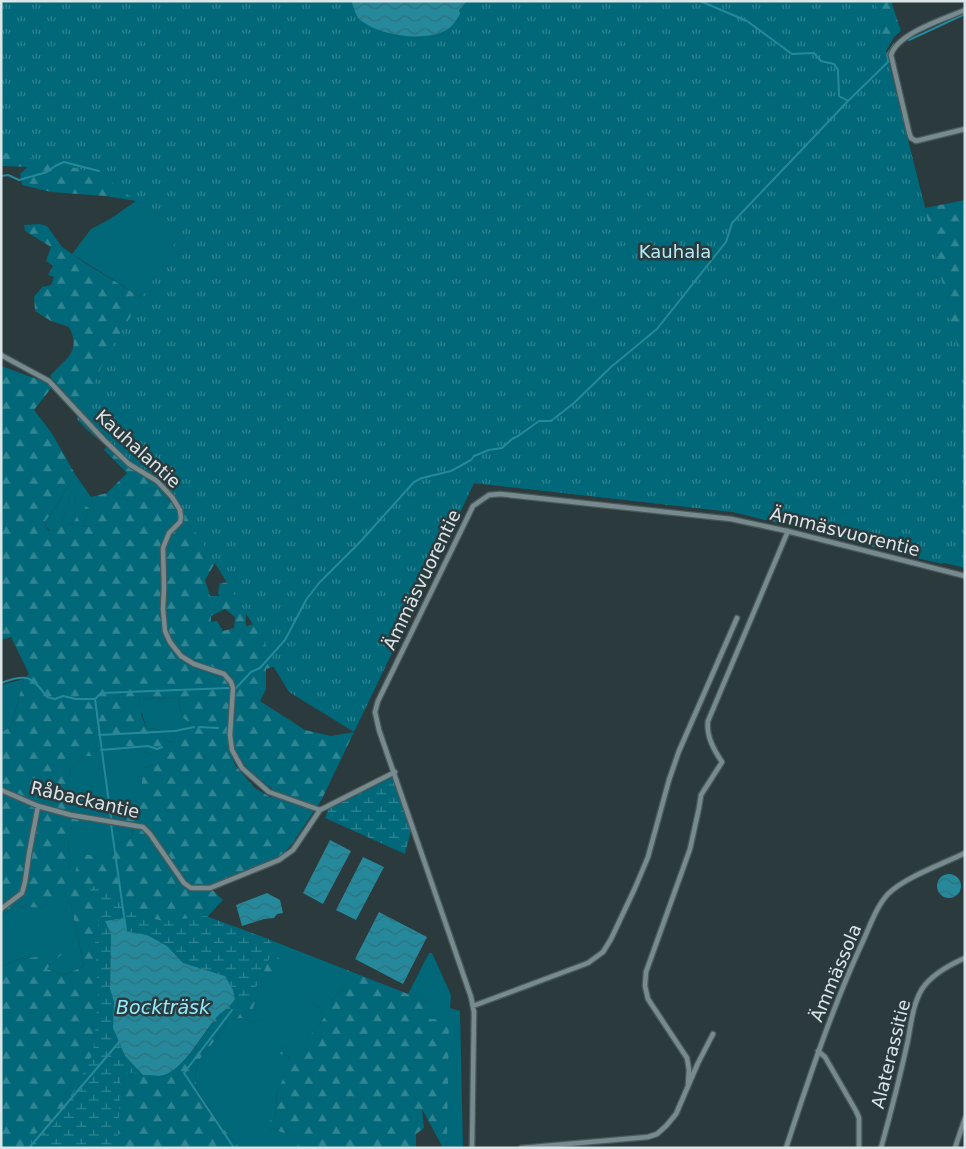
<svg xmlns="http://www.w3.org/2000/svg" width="966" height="1149" viewBox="0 0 966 1149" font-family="'DejaVu Sans',sans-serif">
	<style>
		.grass { fill: #006878 }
		.forest { fill: url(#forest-firs); fill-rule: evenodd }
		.wetland { fill: url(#wetland-marsh) }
		.park { fill: url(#park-tufts) }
		.water { fill: url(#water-waves) }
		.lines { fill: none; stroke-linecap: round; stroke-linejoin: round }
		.stream { stroke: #25899b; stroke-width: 2 }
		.street-casing { stroke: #4a585b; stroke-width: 7 }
		.street { stroke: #778a8e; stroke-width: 4.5 }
		.labels { text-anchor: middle; stroke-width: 5; stroke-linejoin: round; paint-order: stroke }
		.park-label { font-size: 18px; fill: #b4eaf6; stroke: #2a3a3d }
		.street-label { font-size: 18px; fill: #dce5e8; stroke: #2a3a3d }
		.water-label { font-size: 19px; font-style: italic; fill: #95ebfe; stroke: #2a3a3d }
	</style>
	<defs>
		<pattern id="forest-firs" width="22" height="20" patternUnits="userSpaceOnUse" patternTransform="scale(1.25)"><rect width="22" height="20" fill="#006878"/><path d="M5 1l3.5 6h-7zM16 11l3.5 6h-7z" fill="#318592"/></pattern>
		<pattern id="wetland-marsh" width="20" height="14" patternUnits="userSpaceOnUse" patternTransform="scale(1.25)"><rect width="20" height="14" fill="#006878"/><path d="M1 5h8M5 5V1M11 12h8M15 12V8" fill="none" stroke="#318592"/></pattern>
		<pattern id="park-tufts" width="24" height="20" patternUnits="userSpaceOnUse" patternTransform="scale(1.25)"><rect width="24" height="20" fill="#006878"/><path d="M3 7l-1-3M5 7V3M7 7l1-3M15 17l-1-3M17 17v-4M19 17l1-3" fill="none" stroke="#318592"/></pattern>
		<pattern id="water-waves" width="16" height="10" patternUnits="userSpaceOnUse" patternTransform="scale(1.25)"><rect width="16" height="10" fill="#25899b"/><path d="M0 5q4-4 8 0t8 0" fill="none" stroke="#2f717d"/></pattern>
	</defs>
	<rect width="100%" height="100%" fill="#2a3a3d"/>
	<path class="grass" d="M136,201L183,230L142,298L72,254L91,229L110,219Z
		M75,474L91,497L100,525L83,527L89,508L71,525L65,523L76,499L71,497L62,522L50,531L44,523L55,508Z
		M24,679L11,726L1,733V685Z
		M140,698L178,699L182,717L191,724L184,726L171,743L165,739L158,729L146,728L142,713H135V708L139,706Z
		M99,727H106L141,750L155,756V765L142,768V795L123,818L133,830L132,838L120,843L109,857L75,873L70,871L68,840L72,826L64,801L60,798L71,778L69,770L83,756Z
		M63,891L71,905L84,966L64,975L47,969L61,955L19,959L1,967V917L15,906L41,908Z
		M268,939L347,970V983L331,1001L311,1002L318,1007L325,1017L299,1050L284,1046L279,1053L290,1057L289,1067L277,1093L275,1118L267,1127L302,1139L296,1148H240L221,1126L197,1090L195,1076L199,1060L216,1039L228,1020L241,1018L251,1022L263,1019L253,1008L274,946Z
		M429,953H432L451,995L450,1008L460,1011L463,1148H445L447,1140L426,1001L408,994Z"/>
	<path class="forest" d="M1,1H351C354,7 355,14 359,19C378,36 426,43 448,29C453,26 457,19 460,14L459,10L467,1H689L697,4L714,15L746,23L759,35C765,34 771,36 777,34L770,22L746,1H891L901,31L894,37L886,51L925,208L965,200V551L956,543L943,549L946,558L942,564L848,541L845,519L837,514L832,515L825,535L812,531L808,525L787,523L786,525L733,512L474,483L391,655L384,652C386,640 390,625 384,613C379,603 369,604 369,587L392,615V605L380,589V572L374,567C364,567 357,570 349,577C331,592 335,610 348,627C354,611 342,606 364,593C367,600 370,607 365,613L361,611L359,613C361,624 354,631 346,638L347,651L340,654L331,645L328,639L331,628L321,621C314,633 303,658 290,662C282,665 274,666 266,669V689L260,701L305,730L331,736L354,732L322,799L292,844L282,855L211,888L223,900L207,917L268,939L274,946L280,962L256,1000L253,1008L264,1019L251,1022L241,1018L228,1020L216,1039L199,1060L195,1076L197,1091L221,1126L240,1148H1V967L19,959L62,954L47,969L64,975L84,966L71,905L63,892L41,908L15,906L1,917V733L11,726L24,679L29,674L11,637L1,640V366L48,383L52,387L34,410L51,432L75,474L55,508L44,523L49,531L62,522L71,496L76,499L66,523L72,525L84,505L89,508L83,527L99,525L91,497L107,493L127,473L104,450L106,447L130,467L154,482L178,511V521L168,531L162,548L163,586L160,596L164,631L169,643L180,657L193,666L223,675L230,683L231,689L227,737L230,752L235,765L248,780L255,788L270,797L279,794C259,779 236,765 232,737C231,728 233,719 234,710C234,701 236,689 232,680C220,659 177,673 166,629C162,609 167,591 166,572C166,562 163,551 166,541C173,524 191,525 177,502L183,492L178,484C123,468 86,418 50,376C65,359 82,352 69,327L51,321L35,311L34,297L42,287L51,285L54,277L48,275L53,266L46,261L51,247L25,231L24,225L40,224L47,226L62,247L85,263L142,298L183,230L136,201L105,196L51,192L22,185L20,174L28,167L1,166ZM879,274L880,279L876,284L879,292L864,304L845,333L837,342L815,364L807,368L798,362L767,363L741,388L698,393L692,377L724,356L744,339L752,325L767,316L793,330L833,308ZM346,409L360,410L355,420L359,421L366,413L369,417L352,447L354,458L360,457L365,480L360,485L346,479L329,503L327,510L315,520L284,553H275L268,560C268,565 268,571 270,576C272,583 277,592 277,599C278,615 259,624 246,626C244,608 255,603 245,584L234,582L220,583L218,592L219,596H210L205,580L215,563L225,556L216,542L211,538L226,534C232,537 234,542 239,545L248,540L271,507L276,509V515L272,520L279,530L286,520V513L290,509L299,515L301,510L308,516H313V512L308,507L316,502L347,463L345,454L335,459L331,457C348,439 347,435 343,412ZM225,609L235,617L234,628L223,631L217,621L211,622V616ZM140,698L178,699L182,717L191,724L184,726L176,724L175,726L179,731L171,743L165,739L158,729L146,728L141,713H135V708L139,706ZM99,727H106L121,754L141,750L155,756V765L142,768V795L123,811V818L133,830L132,838L120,843L109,857L80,854L75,873L70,870L68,840L72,826L81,820L75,802L64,801L61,798L67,785L90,770L89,765L71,778L69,770L83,756H99ZM124,918L126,931L147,935L167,946L183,963L225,976L233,990L235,999C230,1008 222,1011 216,1018C202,1035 182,1074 159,1076C153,1076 148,1075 143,1075L125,1056L113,1028L114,1002L110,989L111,934L105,921Z
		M347,970L426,1001L430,1019H449L447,1140L445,1148H443L422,1109L424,1128L416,1134V1148H296L301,1139L267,1127L266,1123L275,1118L277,1093L288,1067L290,1057L278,1053L284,1046L299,1049L325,1017L318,1007L311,1002L312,998L331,1001L347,983Z"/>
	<path class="wetland" d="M392,776L411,830L405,854L325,818L329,808Z
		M98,885L115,892L133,914L164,921L206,916L268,939L274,946L261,979L251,995L235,999L233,990L225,976L183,963L167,946L147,935L126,931L105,921L111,934L110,989L114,1002L113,1028L125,1056L143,1075L128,1072L120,1081L118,1148H32L31,1141L36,1133L48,1132L64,1112L93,1053L98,996L95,938L101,911L89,887Z"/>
	<path class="park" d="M1,1H875L889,69L924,204L965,380V568L733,512L474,483L354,732L289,692L270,661L273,657L177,502L172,503L154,482L130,467L86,429L77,419L106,357L183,230L136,201L99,173L1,152Z"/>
	<path class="water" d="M351,1H467L459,10L460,14C457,19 453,26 448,29C427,43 378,36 359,19C355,14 354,7 351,1Z
		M330,840L351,851L323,904L303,893Z
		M363,857L384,867L356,920L336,910Z
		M937 886a12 12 0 1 1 24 0a12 12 0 1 1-24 0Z
		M267,893L280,900L283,913L277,914L274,918L264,919L242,926L236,905Z
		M379,912L427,937L403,984L355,959Z
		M124,918L126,931L147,935L167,946L183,963L225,976L233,990L235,999C230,1008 222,1011 216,1018C201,1035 182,1074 159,1076C154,1076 148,1075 143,1075L125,1056L113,1028L114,1002L110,989L111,934L105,921Z"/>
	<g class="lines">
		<path class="stream" d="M700,1L747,21L792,54L814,53L821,61L834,64L838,70L839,96L848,101
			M909,40L965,14
			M1,176L8,175L19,180L47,172L55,166L64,162L99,171
			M1,683C27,673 31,676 47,697L55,699L63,696L76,699H95L111,818
			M236,688L251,672L260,668L285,640L306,600L319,583L360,542L414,482L422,478L451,471L471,460L474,456L489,450L502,448L512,439L518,436L539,421H551L574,403L611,367L657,329L726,242L732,223L848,101L888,62V53L894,44
			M95,699L101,693L229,688
			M199,727L218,728
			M99,735L175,731L194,727
			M101,750L148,746L157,749L162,747
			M111,824L126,930
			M232,1010L184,1073L234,1148
			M1,1147L5,1148
			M29,1148L120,1041"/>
		<defs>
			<path id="street" d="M965,10C944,19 898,33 891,55L909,132L911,138L916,141L965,129
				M1,355L49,381L104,440L129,464L157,481L172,497L180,510L181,518L180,522L169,533L163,548L164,587L163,609L165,631L170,642L181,656L194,664L224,674L231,682L233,688L230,735L232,750L242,768L269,792L320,810
				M1,790L38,806L71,815L143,827L150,834L184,883L191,888H210L279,860L293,850L320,810L395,772
				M1,909L22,893L25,882L29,854L38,806
				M473,1006L588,963L603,952L611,939L635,888L648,857L669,780L679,751L737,618
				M818,1051L825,1057L856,1111L859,1118V1148
				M688,1086L689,1070L687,1058L648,999L645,986L646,972L690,849L699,808L701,795L722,762C714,750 706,736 708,721L788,531
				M472,1148L474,1012L471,997L379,730L375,712L378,701L473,506L489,495L500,494L731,519L787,531L965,576
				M521,1148L648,1137L657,1134L666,1126L676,1114L698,1063L713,1034
				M786,1148C809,1078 832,1008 863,941C870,926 876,907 888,894C905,877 943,864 965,853
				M881,1148C891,1112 900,1077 908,1040C911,1023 913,1004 922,989C932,974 949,965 965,958
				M955,1148L965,1118"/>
		</defs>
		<use href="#street" class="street-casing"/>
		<use href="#street" class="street"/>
	</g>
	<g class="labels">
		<g class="park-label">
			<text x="675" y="258">Kauhala</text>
		</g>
		<g class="street-label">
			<text transform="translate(138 449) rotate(42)" y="6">Kauhalantie</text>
			<text transform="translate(845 532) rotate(14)" y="6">Ämmäsvuorentie</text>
			<text transform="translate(422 580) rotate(-64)" y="6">Ämmäsvuorentie</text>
			<text transform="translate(85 800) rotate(13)" y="6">Råbackantie</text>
			<text transform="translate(836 973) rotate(-67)" y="6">Ämmässola</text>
			<text transform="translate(891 1054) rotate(-76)" y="6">Alaterassitie</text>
		</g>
		<g class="water-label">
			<text x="163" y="1014">Bockträsk</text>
		</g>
	</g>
	<rect width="966" height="1149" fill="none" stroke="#dce5e8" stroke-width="5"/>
</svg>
